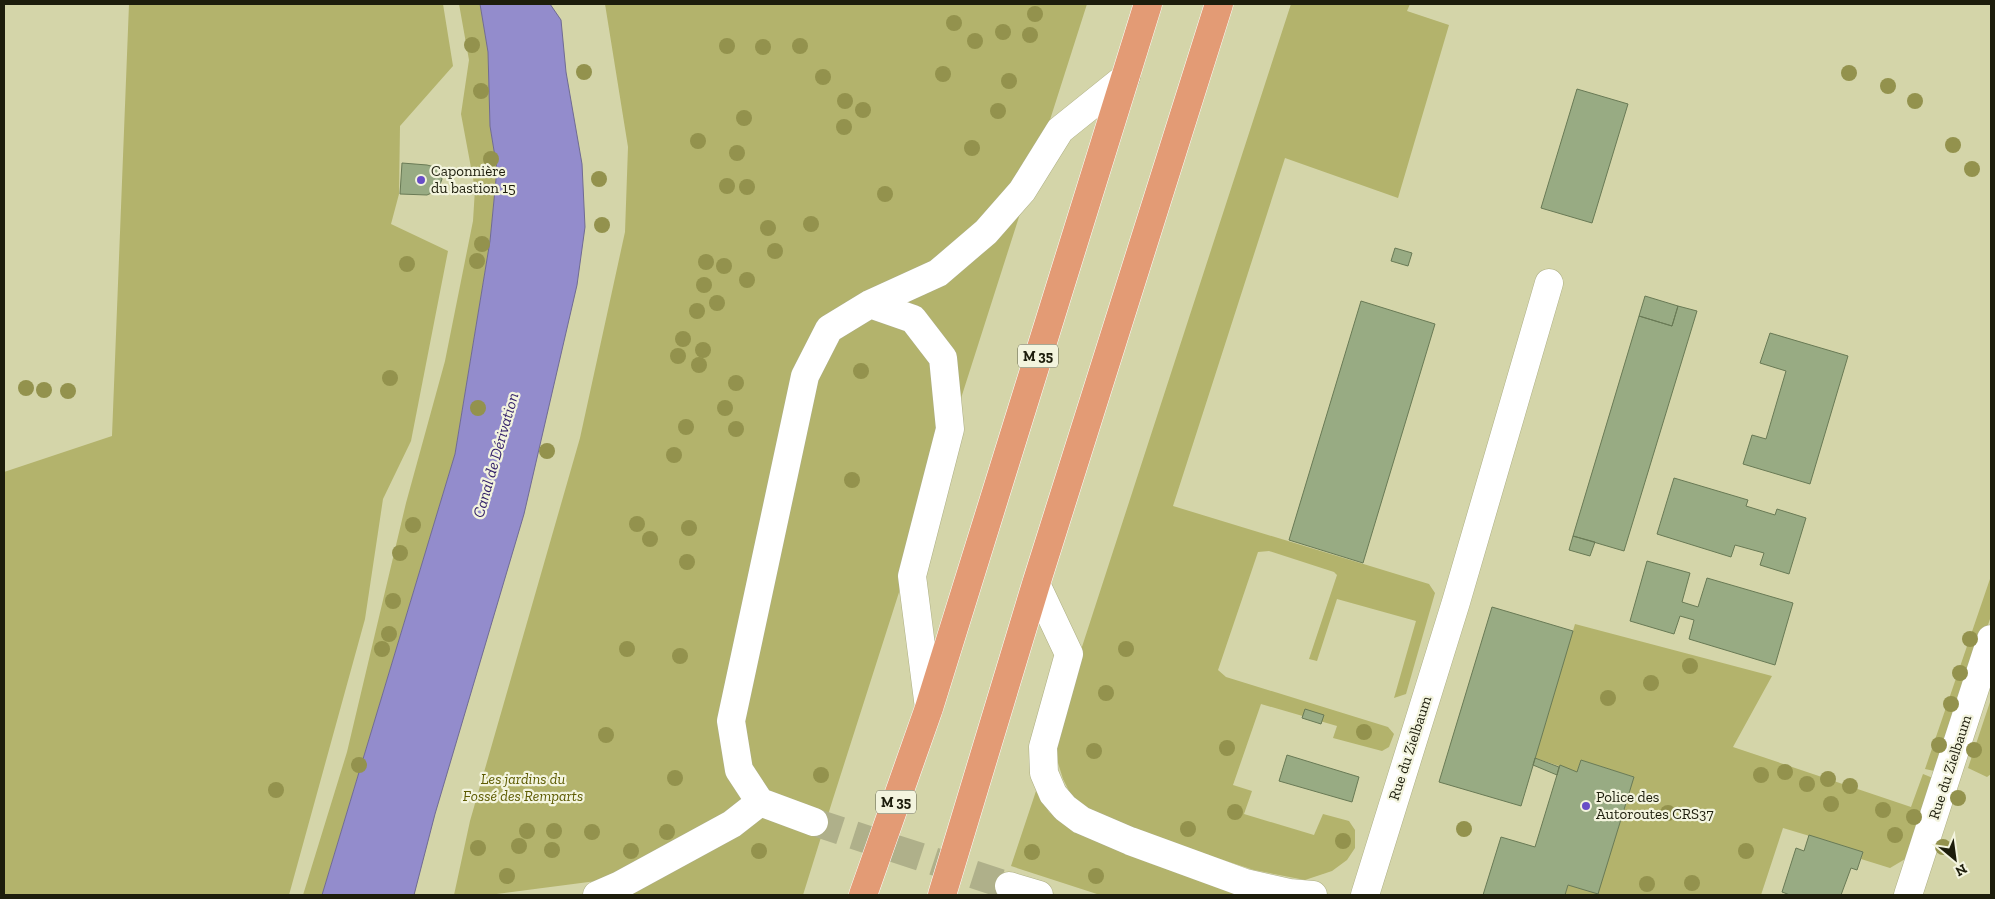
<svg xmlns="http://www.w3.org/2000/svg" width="1995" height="899" viewBox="0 0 1995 899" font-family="'Zilla Slab',serif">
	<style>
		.green { fill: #b3b36c }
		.water { fill: #938ccc; stroke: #706b92 }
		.building { fill: #98ab83; stroke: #697a55 }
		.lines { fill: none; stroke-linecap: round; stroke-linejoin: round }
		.minor-tunnel { stroke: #afb08a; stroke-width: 28; stroke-dasharray: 28 14; stroke-linecap: butt }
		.minor-casing { stroke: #adae83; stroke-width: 29 }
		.highway-casing { stroke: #fff; stroke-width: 29 }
		.minor { stroke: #fff; stroke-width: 28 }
		.highway { stroke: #e39b75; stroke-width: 28 }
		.tree { fill: #93924d }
		.poi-dot { fill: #684ec7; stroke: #f3f4de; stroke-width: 2 }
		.labels { text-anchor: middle; stroke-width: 4.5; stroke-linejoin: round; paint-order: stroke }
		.shield { fill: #f3f4de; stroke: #5d5e4b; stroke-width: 1 }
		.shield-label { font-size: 14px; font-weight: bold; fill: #1d1d0c }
		.poi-label { font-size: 15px; fill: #1d1d0c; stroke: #f3f4de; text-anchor: start }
		.street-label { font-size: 15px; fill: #1d1d0c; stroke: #f3f4de }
		.park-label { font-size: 15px; font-style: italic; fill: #5d5b02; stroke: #f3f4de }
		.water-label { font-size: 16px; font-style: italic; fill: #301d68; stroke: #f3f4de }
	</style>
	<rect width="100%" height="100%" fill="#d4d5a9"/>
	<path class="green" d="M129,4H443L453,66L400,126L399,194L391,224L448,251L411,441L383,499L365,619L289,895H4V472L112,436Z
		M459,4H480L488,52L490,126L497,168L490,241L455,454L322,895H303L347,752L406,503L445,361L473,221L475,189L461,114L469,60Z
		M605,4H1087L832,802L803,895H611L604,880L489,895H454L470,821L580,438L625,232L628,147Z
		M1291,4H1410L1407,11L1449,25L1398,198L1285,158L1173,506L1429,584L1435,593L1406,694L1394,698L1416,621L1337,599L1317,661L1309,659L1337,575L1334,572L1269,551L1258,552L1218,670L1226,677L1388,727L1394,734L1389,747L1382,751L1333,738L1337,726L1261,704L1233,785L1252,791L1244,814L1314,835L1323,814L1349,821L1355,830V848L1347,860L1332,871L1305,880L1254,870L1167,842L1103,817L1085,807L1071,795L1063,779L1058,763L1054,733Z
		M1991,576V616L1939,772L1925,769Z
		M1575,624L1772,676L1733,747L1911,807L1923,774L1933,778L1912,855L1890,868L1861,859L1863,852L1783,828L1761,895H1565L1568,885L1598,893L1634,777L1581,760L1577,772L1535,758Z
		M1991,699V774L1987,777L1968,768Z
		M1037,788L1049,812L1075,830L1149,863L1250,895H1100L1011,866Z"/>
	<path class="water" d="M480,4H550L561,20L566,72L582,164L585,227L577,285L524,514L435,814L414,895H322L455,454L490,241L497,169L490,126L488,52Z"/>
	<path class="building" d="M1577,89L1628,104L1592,223L1541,208Z
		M402,163L427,165L435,167L439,171L442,179L438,190L427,195L400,194Z
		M1395,248L1412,253L1408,266L1391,261Z
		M1645,296L1678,306L1672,326L1639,316Z
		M1361,301L1435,324L1363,563L1289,540Z
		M1678,306L1697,311L1624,551L1573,536L1639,316L1672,326Z
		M1770,333L1848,356L1810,484L1743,464L1752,435L1766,439L1786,371L1760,363Z
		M1674,478L1748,500L1746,506L1775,515L1777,509L1806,518L1789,574L1760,565L1764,553L1735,545L1731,557L1657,534Z
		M1573,536L1595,542L1590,556L1569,550Z
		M1647,561L1690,573L1682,602L1698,607L1707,578L1793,603L1775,665L1689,639L1694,620L1680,616L1674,634L1630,621Z
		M1492,607L1573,631L1521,806L1439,782Z
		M1305,709L1324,715L1321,724L1302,718Z
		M1287,755L1359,777L1352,802L1279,781Z
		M1535,758L1559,767L1557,775L1533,765Z
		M1581,760L1634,777L1598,894L1568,885L1565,895H1483L1501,837L1535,847L1560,765L1577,772Z
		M1809,835L1863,852L1857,870L1851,868L1841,895H1790L1782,892L1796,848L1804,851Z"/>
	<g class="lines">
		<path class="minor-tunnel" d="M814,822L1009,886"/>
		<defs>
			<path id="minor" d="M870,304L913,319L943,358L950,429L912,576L929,708
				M1036,584L1069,654L1043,747L1044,773L1053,794L1065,808L1081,820L1130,841L1245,883L1289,893L1313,895
				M760,802L739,770L731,721L805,376L829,329L870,304L938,273L986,232L1022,191L1060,130L1126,77
				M1009,886L1039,895
				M597,895L620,885L732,824L760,802L814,822
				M1365,895L1456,602L1549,283
				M1908,895L1991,639"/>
			<path id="highway" d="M863,895L929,708L1148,4
				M942,895L1036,584L1219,4"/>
		</defs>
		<use href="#minor" class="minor-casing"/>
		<use href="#highway" class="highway-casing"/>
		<use href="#minor" class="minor"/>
		<use href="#highway" class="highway"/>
	</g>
	<g class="tree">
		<circle cx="1035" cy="14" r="8"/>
		<circle cx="954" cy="23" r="8"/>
		<circle cx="1003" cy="32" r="8"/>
		<circle cx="1030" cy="35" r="8"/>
		<circle cx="975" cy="41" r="8"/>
		<circle cx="472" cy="45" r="8"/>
		<circle cx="727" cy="46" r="8"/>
		<circle cx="800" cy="46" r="8"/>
		<circle cx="763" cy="47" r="8"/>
		<circle cx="584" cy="72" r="8"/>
		<circle cx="1849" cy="73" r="8"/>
		<circle cx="943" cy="74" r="8"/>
		<circle cx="823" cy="77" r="8"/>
		<circle cx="1009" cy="81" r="8"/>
		<circle cx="1888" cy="86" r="8"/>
		<circle cx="481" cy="91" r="8"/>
		<circle cx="845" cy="101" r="8"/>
		<circle cx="1915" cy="101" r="8"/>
		<circle cx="863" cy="110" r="8"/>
		<circle cx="998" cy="111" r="8"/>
		<circle cx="744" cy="118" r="8"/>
		<circle cx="844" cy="127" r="8"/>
		<circle cx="698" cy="141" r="8"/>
		<circle cx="1953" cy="145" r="8"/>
		<circle cx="972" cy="148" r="8"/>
		<circle cx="737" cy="153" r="8"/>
		<circle cx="491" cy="159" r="8"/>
		<circle cx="1972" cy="169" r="8"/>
		<circle cx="599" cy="179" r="8"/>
		<circle cx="727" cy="186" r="8"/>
		<circle cx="747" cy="187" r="8"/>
		<circle cx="885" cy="194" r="8"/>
		<circle cx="811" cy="224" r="8"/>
		<circle cx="602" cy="225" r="8"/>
		<circle cx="768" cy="228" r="8"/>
		<circle cx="482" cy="244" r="8"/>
		<circle cx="775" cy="251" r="8"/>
		<circle cx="477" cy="261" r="8"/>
		<circle cx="706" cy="262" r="8"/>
		<circle cx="407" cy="264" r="8"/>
		<circle cx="724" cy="266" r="8"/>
		<circle cx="747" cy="280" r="8"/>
		<circle cx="704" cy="285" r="8"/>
		<circle cx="717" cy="303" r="8"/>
		<circle cx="697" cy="311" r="8"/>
		<circle cx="683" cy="339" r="8"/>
		<circle cx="703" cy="350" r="8"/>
		<circle cx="678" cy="356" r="8"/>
		<circle cx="699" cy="365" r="8"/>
		<circle cx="861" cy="371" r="8"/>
		<circle cx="390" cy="378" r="8"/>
		<circle cx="736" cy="383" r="8"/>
		<circle cx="26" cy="388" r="8"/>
		<circle cx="44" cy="390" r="8"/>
		<circle cx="68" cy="391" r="8"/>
		<circle cx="478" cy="408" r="8"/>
		<circle cx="725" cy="408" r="8"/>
		<circle cx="686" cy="427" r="8"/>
		<circle cx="736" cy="429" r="8"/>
		<circle cx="547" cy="451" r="8"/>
		<circle cx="674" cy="455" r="8"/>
		<circle cx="852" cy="480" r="8"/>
		<circle cx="637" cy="524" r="8"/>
		<circle cx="413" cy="525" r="8"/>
		<circle cx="689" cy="528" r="8"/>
		<circle cx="650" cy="539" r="8"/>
		<circle cx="400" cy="553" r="8"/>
		<circle cx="687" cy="562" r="8"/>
		<circle cx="393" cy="601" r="8"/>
		<circle cx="389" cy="634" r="8"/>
		<circle cx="1970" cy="639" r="8"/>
		<circle cx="382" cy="649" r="8"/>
		<circle cx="627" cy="649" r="8"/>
		<circle cx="1126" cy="649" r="8"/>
		<circle cx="680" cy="656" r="8"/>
		<circle cx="1690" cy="666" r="8"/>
		<circle cx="1960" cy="673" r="8"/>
		<circle cx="1651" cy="683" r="8"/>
		<circle cx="1106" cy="693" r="8"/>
		<circle cx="1608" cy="698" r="8"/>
		<circle cx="1951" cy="704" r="8"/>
		<circle cx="1364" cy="732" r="8"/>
		<circle cx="606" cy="735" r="8"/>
		<circle cx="1939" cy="745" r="8"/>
		<circle cx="1227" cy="748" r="8"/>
		<circle cx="1974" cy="750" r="8"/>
		<circle cx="1094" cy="751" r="8"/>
		<circle cx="359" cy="765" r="8"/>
		<circle cx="1785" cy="772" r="8"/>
		<circle cx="821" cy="775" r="8"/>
		<circle cx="1761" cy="775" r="8"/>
		<circle cx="675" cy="778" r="8"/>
		<circle cx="1828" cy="779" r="8"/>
		<circle cx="1807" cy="784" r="8"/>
		<circle cx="1850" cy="786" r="8"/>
		<circle cx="276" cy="790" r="8"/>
		<circle cx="1958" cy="798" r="8"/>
		<circle cx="1831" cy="804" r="8"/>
		<circle cx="1883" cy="810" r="8"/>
		<circle cx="1235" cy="812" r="8"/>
		<circle cx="1668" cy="813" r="8"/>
		<circle cx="1914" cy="817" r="8"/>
		<circle cx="1188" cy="829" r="8"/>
		<circle cx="1464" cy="829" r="8"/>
		<circle cx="527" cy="831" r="8"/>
		<circle cx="554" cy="831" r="8"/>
		<circle cx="592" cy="832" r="8"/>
		<circle cx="667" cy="832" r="8"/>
		<circle cx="1895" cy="835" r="8"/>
		<circle cx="1343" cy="841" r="8"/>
		<circle cx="519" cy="846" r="8"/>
		<circle cx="1943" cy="847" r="8"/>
		<circle cx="478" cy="848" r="8"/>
		<circle cx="552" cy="850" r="8"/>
		<circle cx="631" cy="851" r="8"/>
		<circle cx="759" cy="851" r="8"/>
		<circle cx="1746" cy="851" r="8"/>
		<circle cx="1032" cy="852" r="8"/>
		<circle cx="507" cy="876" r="8"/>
		<circle cx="1096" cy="876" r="8"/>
		<circle cx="1692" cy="883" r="8"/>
		<circle cx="1647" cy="884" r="8"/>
	</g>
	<g class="poi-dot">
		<circle cx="421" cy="180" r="5"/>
		<circle cx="1586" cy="806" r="5"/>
	</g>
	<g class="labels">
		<g class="shield">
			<rect x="1018" y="344.5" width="40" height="23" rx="4"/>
			<rect x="876" y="790.5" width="40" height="23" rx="4"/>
		</g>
		<g class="shield-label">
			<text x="1038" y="361">M 35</text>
			<text x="896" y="807">M 35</text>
		</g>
		<g class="poi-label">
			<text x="431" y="176">Caponnière<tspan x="431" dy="17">du bastion 15</tspan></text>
			<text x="1596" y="802">Police des<tspan x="1596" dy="17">Autoroutes CRS37</tspan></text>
		</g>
		<g class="street-label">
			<text transform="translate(1410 748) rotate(-72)" y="5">Rue du Zielbaum</text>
			<text transform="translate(1950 767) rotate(-72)" y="5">Rue du Zielbaum</text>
		</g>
		<g class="park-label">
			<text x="523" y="784">Les jardins du<tspan x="523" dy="17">Fossé des Remparts</tspan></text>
		</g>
		<g class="water-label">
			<text transform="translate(495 455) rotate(-74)" y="6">Canal de Dérivation</text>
		</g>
	</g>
	<rect width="1995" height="899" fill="none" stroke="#1d1d0c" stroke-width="10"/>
	<g transform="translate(1955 859) rotate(151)" stroke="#f3f4de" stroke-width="4" paint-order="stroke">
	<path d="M0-4L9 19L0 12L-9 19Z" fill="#1d1d0c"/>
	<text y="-8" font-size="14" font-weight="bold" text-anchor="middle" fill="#1d1d0c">N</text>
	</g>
</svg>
